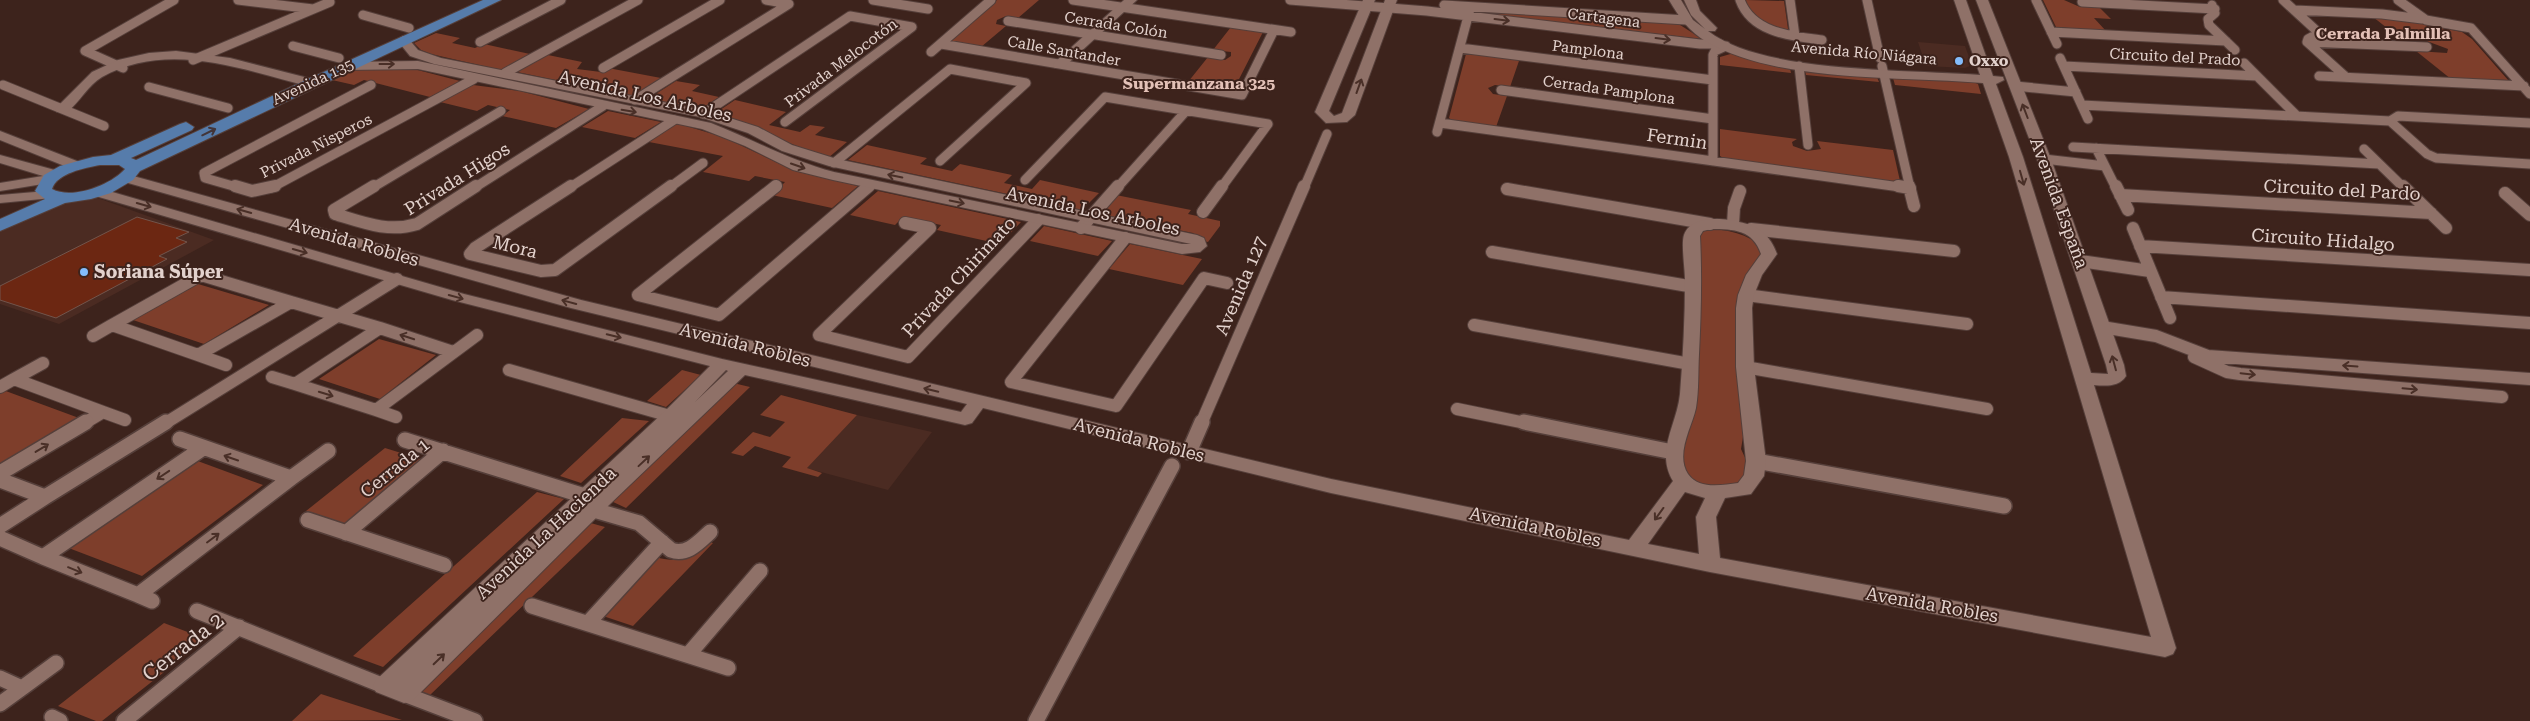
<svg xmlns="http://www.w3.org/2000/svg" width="2530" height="721" viewBox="0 0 2530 721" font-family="'Roboto Serif',serif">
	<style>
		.built { fill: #4b2b22 }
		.green { fill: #7e3e2b }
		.building { fill: #6c2712; stroke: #72554c }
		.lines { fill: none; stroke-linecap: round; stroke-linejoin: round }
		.street-far2-casing { stroke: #553f3a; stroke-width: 11 }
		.street-far1-casing { stroke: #553f3a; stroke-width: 14 }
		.street-casing { stroke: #553f3a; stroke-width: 18 }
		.secondary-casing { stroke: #553f3a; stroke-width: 2 }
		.primary-casing { stroke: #553f3a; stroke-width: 2 }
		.street-far2 { stroke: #8f7168; stroke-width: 9 }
		.street-far1 { stroke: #8f7168; stroke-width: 12 }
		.street { stroke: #8f7168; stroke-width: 15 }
		.secondary { fill: #8f7168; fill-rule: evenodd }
		.primary { fill: #567cab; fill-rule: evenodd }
		.oneway { stroke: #492f27 }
		.oneway2 { stroke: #423539 }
		.poi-dot { fill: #83bcfb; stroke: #3d231c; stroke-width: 2 }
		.labels { text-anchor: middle; stroke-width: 4; stroke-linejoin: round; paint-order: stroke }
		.far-street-label { font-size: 15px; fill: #e3d2cd; stroke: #3d231c }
		.far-poi-label { font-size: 15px; font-weight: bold; fill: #e3d2cd; stroke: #3d231c; text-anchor: start }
		.far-neighbourhood-label { font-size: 16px; font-weight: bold; fill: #e3c1b7; stroke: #3d231c }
		.street-label { font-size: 18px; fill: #e3d2cd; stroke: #3d231c }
		.poi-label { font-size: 18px; font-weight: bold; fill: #e3d2cd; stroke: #3d231c; text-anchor: start }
		.near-street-label { font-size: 21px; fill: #e3d2cd; stroke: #3d231c }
	</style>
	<rect width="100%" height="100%" fill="#3d231c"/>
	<path class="built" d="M1918,42L1965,46L1972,65L1965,68L1926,66Z
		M95,197L214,240L59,324L0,304V231L61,201Z
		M857,415L932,432L888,490L806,468Z"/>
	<path class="green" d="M997,0H1039L1018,18L1006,16L997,20L996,24L1006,26L981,47L948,42Z
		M1746,0L1784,1L1788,29C1772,29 1748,18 1746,0Z
		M2043,0H2064L2080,7L2098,6L2111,19L2094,18L2106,31L2056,27Z
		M1483,12L1677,23L1702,39L1484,14Z
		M2373,17H2387L2462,32L2472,39L2508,80L2451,79L2416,51L2447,53L2448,49L2424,40L2405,42Z
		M1231,27L1263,32L1235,87L1227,89L1188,82L1208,57L1225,60L1231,56V52L1213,50Z
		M436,33L460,38L452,43L475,48L484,44L530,54L501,70L431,54L421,50L414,43Z
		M1471,52L1520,58L1510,87L1495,85L1488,88L1493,94L1507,96L1496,127L1453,121L1449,118L1466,54Z
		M1734,53L1790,68L1791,73L1720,65V57Z
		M548,55L582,62L577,69L601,72L608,68L661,78L632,96L517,72Z
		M361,67H406L460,81L430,97L364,80L354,85L332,80Z
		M1805,71L1877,77L1879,82L1806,75Z
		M1893,78L1971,81L1978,84L1981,94L1895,85Z
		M676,81L700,85L692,91L719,97L701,109L648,99Z
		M473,85L520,91L589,109L556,128L502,116L510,110L488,105L477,111L440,102Z
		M735,100L786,112L769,125L800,132L810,125L825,127L815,135L847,142L828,158L714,114Z
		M608,111L661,122L635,138L582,127Z
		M676,123L723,137L795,171L858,186L832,208L772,195L785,182L755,176L749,181L703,172L723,156L649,142Z
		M1720,129L1797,139L1792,142L1793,146L1807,151L1821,149L1817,141L1893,150L1900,181L1897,182L1725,159L1720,156Z
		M867,145L927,158L920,164L952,171L960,164L1012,175L1004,183L1032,189L1040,180L1099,193L1082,210L848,160Z
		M878,191L1021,222L1000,244L937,230L941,225L903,217L895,225L850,215Z
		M1116,195L1191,210L1188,214L1220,221V226L1208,242L1203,241L1193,233L1099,214Z
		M1044,226L1112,241L1098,256L1030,241Z
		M1705,229C1728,229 1747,234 1765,248L1739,292L1735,326L1743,397L1744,431L1741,449L1747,462V473L1740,486L1718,490L1689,483L1670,445L1684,430L1696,236Z
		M1130,244L1202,259L1183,285L1109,269Z
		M198,284L269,305L204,344L133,320Z
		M379,339L436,355L380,399L319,379Z
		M682,370L701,375L666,407L647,401Z
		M729,382L750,387L626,508L611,501Z
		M3,390L79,418L0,466V391Z
		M781,395L857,415L807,468L822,473L818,477L782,467L791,457L755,446L743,456L731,453L753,432L770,437L785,422L760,415Z
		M622,418L649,421L581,483L560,476Z
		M385,448L424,460L345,524L306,511Z
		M195,460L263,485L142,576L66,547Z
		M537,492L564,499L383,667L353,656Z
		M587,522L605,527L430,695L413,688Z
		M710,542L713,543L633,626L600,615L656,557C677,564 695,557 710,542Z
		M164,623L206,639L102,721H96L58,706Z
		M321,694L402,720L292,721Z"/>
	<path class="building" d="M137,217L189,232L176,238L187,242L159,256L167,259L56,318L0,300V286Z"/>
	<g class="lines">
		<defs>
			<path id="street-far2" d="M238,0L313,9
				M873,0L928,9
				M1073,0L1291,32
				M1290,0L1427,11L1700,44H1720
				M1740,0C1752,33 1791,36 1822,40
				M1790,0L1795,36
				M1867,0L1880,58
				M2036,0L2057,44
				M2283,0L2319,33L2308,39L2307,42L2346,77
				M2398,0L2426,20L2471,28L2530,94
				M2082,2L2215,9
				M1444,5L1686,20
				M2212,5L2215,13L2208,19L2209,25L2235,50
				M2295,10L2382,14L2422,19
				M363,15L409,28
				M1008,21L1221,55
				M2051,32L2226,41
				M480,42L561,0
				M2307,42L2427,47
				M941,44L1242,95L1274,30
				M293,46L339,58
				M1460,48L1713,80
				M931,52L991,0
				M2060,58L2088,119
				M193,60L330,2
				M2244,63L2297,116
				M1799,66L1808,145
				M1882,66L1910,188
				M2064,66L2257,76
				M123,68L85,51L174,0
				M603,68L720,0
				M505,73L638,0
				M2319,76L2524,86
				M3,85L104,126
				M2015,86L2076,92
				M149,87L228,108
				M1501,90L1713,119
				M635,100L789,4L766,0
				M2082,105L2390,121L2398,116L2530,123
				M703,114L850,16L912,27L785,122
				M2390,121L2427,154L2436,158L2530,164
				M1440,123L1907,188
				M1437,132L1470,9
				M2073,147L2379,164
				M2096,148L2116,188
				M2364,149L2404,188
				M2044,159L2105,166
				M1713,161V55L1715,51L1726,46
				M834,163L950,69L1026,83L940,161
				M1025,180L1105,97L1268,124L1221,188
				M240,188L205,178L204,173L371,85
				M271,188L474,79
				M372,188L501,111
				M474,188L603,106
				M569,188L674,120
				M669,188L703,163
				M774,188L776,186
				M868,188L871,185
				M1117,188L1186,111
				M1304,188L1327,134"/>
			<path id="street-far1" d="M235,186L252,191L275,186
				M374,186L334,210L335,214C362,222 388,233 417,224L476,186
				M571,186L475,248L470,254L541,271L555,270L671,186
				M776,186L638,295L719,315L869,186
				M1898,186L1910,188
				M1909,186L1914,206
				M2116,186L2128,210
				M2403,186L2446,228
				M1507,189L1710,224
				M2505,193L2530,215
				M2120,195L2431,213
				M1203,212L1222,186
				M905,223L930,228L819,335L908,357L1038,220
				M1733,224L1734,208L1740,191
				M1081,228L1118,186
				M2133,228L2170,318
				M1751,229L1954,251
				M1125,238L1011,382L1116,406L1204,278L1227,283
				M2140,246L2530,270
				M1492,252L1694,287
				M2080,261L2150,271
				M201,275L291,302L198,355L112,325Z
				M1746,295L1967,324
				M2161,297L2530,323
				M291,302L380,328
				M1474,325L1690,364
				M2102,327L2156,336L2208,356L2530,379
				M93,336L112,325
				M453,352L380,328L295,384L376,410L477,335
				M198,355L226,365
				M2194,357L2227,372L2240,374L2502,397
				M1745,367L1987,409
				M509,370L677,418
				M272,377L295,384
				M14,379L43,363
				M0,387L14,379L103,412L83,424
				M1457,409L1530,424
				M376,410L396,417
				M103,412L125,420
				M164,424L397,279
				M1201,424L1304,186"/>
			<path id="street" d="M1524,422L1673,452
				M180,439L291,478L138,595L43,557L203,448
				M405,440L591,498
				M1189,452L1202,422
				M1756,461L2004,506
				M0,473L86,422
				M291,478L328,451
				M0,480L45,497L0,526
				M45,497L166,422
				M587,508L639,523L671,550C687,556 699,542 710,532
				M308,520L444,565
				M346,533L443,451
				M0,538L43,557
				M138,595L152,601
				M532,606L728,668
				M197,611L384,686
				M588,623L662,542
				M688,655L760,571
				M0,678L22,688L0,704
				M22,688L56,663
				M404,694L475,721
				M52,717L60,721
				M124,721L239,627
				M1036,721L1172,466"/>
			<path id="secondary" d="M1124,0H1137L1063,68H1055L1053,65L1055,62Z
				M1363,0H1375L1329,111L1334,116L1342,113L1385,0H1397L1355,115L1347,122L1326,123L1315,112Z
				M1669,0H1681L1693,20L1705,29L1691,15L1684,0H1696L1700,11L1717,28L1715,31H1708C1763,74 1909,69 1980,75L1954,0H1966L1993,76L2003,77L2004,80L1996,84L2023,157L2091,373L2108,374L2106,365L2037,159L1976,0H1988L2051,159L2124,365L2126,376C2119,387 2106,386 2094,385L2176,648L2173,654L2165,657L1710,572L1331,493L983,408L972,423L965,425L745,375L608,506L412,701L404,703L376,692L373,686L376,680L664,412L710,366L452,300L92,195L90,192L97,188L102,189L464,294L722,359L961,412L967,404L571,308L121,181L119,178L121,175L126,174L581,300L1331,479L1629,540L1673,481C1655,451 1677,425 1680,394C1683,356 1685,318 1685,280C1685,269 1681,244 1684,235C1691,215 1724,218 1739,222C1759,226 1770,235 1777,254L1762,275L1754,295L1752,308L1754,367L1766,461L1764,476L1751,494L1725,498L1716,517L1720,558L2151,637L2009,157L1983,83C1901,76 1778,83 1707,42C1689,32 1679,17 1669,0ZM1711,229C1734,229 1753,230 1761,254L1746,275L1738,295L1736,308V367L1746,461L1744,475L1738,483C1722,485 1699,490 1688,474C1675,454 1692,427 1696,408C1699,390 1698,372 1699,354C1701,315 1702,275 1700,236L1703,231ZM726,370L728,371L695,402ZM1685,492L1705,498L1696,517L1699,554L1648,544Z
				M403,36L407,37L418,50L441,58L708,111L758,127L792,145L837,159L1197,235L1204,238L1207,246L1200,252L1182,254L833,180L793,170L745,146L702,129L418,69L347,70L341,66L347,62L418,61L711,123C752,139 791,161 834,172L1182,244H1191L829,166L782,151L748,133L700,117L434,64L410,56L397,40Z
				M176,51L230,58L316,80L317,83L311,87C243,70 169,40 102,77C88,85 80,102 67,112H57L55,109L92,72L118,60L149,53Z
				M0,131L82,163L84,166L77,170L72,169L0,140Z
				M0,155L62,172L64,175L55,182L0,191V183L43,176L0,163Z
				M47,191L54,195L52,198L0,203V195Z"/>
			<path id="primary" d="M483,0H501L140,171L133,180L111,193L91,199L65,203L0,231V219L45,199L35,191L44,175L60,166L93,157L111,155L180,124L186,122L194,127L192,130L131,158L136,160L306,80ZM100,165H119L125,169C111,185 72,200 52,189C57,173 85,168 100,165Z"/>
		</defs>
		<use href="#street-far2" class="street-far2-casing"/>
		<use href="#street-far1" class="street-far1-casing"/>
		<use href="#street" class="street-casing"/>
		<use href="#secondary" class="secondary-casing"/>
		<use href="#primary" class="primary-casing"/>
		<use href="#street-far2" class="street-far2"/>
		<use href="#street-far1" class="street-far1"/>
		<use href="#street" class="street"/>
		<use href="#secondary" class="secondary"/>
		<use href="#primary" class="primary"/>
	</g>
	<defs><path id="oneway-shaft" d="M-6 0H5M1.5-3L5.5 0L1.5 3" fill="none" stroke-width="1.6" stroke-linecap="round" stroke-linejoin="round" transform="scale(1.25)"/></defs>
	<g class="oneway">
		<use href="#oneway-shaft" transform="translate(1502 20) rotate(7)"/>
		<use href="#oneway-shaft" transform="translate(1663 39) rotate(7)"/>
		<use href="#oneway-shaft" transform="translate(387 64)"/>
		<use href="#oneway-shaft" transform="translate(1359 86) rotate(-70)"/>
		<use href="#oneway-shaft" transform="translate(629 111) rotate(9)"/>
		<use href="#oneway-shaft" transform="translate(2025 111) rotate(-111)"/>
		<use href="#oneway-shaft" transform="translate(798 166) rotate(19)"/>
		<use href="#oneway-shaft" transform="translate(895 176) rotate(-168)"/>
		<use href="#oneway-shaft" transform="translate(2022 178) rotate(74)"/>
		<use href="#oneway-shaft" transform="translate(957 202) rotate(12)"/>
		<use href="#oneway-shaft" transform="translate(144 205) rotate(16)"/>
		<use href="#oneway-shaft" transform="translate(244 211) rotate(-164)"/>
		<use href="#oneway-shaft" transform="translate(300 251) rotate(16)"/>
		<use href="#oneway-shaft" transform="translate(456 297) rotate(15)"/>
		<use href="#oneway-shaft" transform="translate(569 302) rotate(-165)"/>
		<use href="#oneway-shaft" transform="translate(614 336) rotate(14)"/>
		<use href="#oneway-shaft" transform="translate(407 337) rotate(-162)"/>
		<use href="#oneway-shaft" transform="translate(2114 363) rotate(-105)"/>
		<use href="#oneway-shaft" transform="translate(2350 366) rotate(-176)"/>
		<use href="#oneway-shaft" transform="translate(2248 374) rotate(6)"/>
		<use href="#oneway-shaft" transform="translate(2410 389) rotate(5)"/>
		<use href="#oneway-shaft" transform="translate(931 390) rotate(-166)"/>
		<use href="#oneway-shaft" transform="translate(326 394) rotate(17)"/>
		<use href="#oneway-shaft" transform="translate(42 448) rotate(-31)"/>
		<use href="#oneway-shaft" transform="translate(231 458) rotate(-161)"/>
		<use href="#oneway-shaft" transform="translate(644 461) rotate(-43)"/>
		<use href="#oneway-shaft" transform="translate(163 475) rotate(146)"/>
		<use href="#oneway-shaft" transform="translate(1659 514) rotate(126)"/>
		<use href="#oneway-shaft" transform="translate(213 538) rotate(-37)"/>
		<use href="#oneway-shaft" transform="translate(75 570) rotate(22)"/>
		<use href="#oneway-shaft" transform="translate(439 659) rotate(-44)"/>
	</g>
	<use class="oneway2" href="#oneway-shaft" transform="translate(209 132) rotate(-26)"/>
	<g class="poi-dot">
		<circle cx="1959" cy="61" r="5"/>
		<circle cx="84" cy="272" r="5"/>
	</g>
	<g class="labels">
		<g class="far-street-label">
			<text transform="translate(1604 18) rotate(7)" y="5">Cartagena</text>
			<text transform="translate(1116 25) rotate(9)" y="5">Cerrada Colón</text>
			<text transform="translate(1588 50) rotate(7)" y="5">Pamplona</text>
			<text transform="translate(1064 51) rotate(10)" y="5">Calle Santander</text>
			<text transform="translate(1864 53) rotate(5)" y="5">Avenida Río Niágara</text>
			<text transform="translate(2175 57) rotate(3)" y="5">Circuito del Prado</text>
			<text transform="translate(841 63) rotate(-37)" y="5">Privada Melocotón</text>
			<text transform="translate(313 82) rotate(-25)" y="5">Avenida 135</text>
			<text transform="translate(1609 90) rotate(8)" y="5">Cerrada Pamplona</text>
			<text transform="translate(316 146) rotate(-27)" y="5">Privada Nisperos</text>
		</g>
		<g class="far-poi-label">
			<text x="1969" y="66">Oxxo</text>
		</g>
		<g class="far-neighbourhood-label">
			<text x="2383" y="39">Cerrada Palmilla</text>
			<text x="1199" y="89">Supermanzana 325</text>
		</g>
		<g class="street-label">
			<text transform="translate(645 96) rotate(13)" y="6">Avenida Los Arboles</text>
			<text transform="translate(1677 139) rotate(8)" y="6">Fermin</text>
			<text transform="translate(457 179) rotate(-32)" y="6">Privada Higos</text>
			<text transform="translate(2342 190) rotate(3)" y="6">Circuito del Pardo</text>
			<text transform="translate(2059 203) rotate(70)" y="6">Avenida España</text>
			<text transform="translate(1093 211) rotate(12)" y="6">Avenida Los Arboles</text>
			<text transform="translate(2323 240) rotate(4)" y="6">Circuito Hidalgo</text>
			<text transform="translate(354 242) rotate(16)" y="6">Avenida Robles</text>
			<text transform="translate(515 247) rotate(14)" y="6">Mora</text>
			<text transform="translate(959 277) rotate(-47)" y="6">Privada Chirimato</text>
			<text transform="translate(1241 286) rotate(-67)" y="6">Avenida 127</text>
			<text transform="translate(745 345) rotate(14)" y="6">Avenida Robles</text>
			<text transform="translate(1139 440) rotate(14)" y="6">Avenida Robles</text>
			<text transform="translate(395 468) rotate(-39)" y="6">Cerrada 1</text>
			<text transform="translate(1535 527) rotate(12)" y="6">Avenida Robles</text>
			<text transform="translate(546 533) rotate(-43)" y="6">Avenida La Hacienda</text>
			<text transform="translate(1932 605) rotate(10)" y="6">Avenida Robles</text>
		</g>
		<g class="poi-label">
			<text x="94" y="278">Soriana Súper</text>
		</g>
		<g class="near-street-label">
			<text transform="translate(183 647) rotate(-38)" y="7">Cerrada 2</text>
		</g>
	</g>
</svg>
